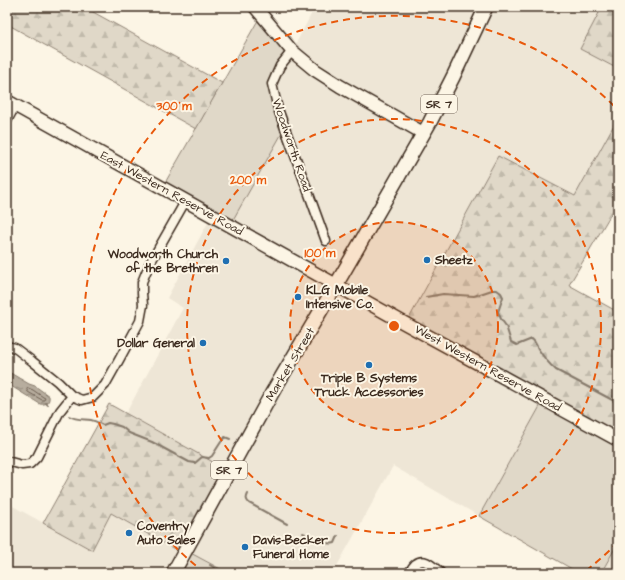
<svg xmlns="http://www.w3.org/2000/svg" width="625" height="580" viewBox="0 0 625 580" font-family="'Architects Daughter',sans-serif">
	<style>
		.built { fill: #eee6d6 }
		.green { fill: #e0d8c8; stroke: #8e8173 }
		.forest { fill: url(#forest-firs); stroke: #8e8173 }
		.water { fill: url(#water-ripples); stroke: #85796b }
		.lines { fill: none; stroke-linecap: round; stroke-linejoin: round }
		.shore { stroke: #6d5e51; stroke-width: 1 }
		.stream { stroke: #85796b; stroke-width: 2 }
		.minor-casing { stroke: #3b2a1e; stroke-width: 11 }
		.secondary-casing { stroke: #3b2a1e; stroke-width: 15 }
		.primary-casing { stroke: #3b2a1e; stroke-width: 16 }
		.minor { stroke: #fcf5e5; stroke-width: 8 }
		.secondary { stroke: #fcf5e5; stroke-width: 12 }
		.primary { stroke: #fcf5e5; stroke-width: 13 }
		.ring { fill: none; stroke: #e8590c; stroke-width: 2; stroke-dasharray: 7 5 }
		.poi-dot { fill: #1f6fb2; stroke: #fcf5e5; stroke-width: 1.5 }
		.labels { text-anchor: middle; stroke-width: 4; stroke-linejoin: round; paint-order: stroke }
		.shield { fill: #fcf5e5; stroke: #75675a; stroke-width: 1 }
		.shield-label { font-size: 11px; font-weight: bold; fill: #3b2a1e }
		.street-label { font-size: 12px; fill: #3b2a1e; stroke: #fcf5e5 }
		.poi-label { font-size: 12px; font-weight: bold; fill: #3b2a1e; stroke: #fcf5e5; text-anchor: start }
		.centre { fill: #e8590c; stroke: #fcf5e5; stroke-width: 2 }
		.ring-label { font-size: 12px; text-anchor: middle; font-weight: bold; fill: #e8590c; stroke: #fcf5e5; stroke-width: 4; stroke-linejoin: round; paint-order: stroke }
	</style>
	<defs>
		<pattern id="forest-firs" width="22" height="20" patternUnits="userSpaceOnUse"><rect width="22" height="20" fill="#e0d8c8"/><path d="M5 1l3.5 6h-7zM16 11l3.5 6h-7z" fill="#c1baab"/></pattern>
		<pattern id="water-ripples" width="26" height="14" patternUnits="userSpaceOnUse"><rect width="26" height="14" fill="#b7ad9e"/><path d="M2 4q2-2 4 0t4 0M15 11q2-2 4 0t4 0" fill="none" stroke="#968d80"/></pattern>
	</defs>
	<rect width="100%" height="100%" fill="#fcf5e5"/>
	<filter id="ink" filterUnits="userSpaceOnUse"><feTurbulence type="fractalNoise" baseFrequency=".025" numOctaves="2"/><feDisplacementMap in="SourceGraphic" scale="8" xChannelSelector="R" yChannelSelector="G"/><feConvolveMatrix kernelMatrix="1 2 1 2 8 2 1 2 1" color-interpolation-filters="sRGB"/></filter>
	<g filter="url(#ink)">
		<path class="built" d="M315,7H602L580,49L618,69L616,121L575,196L498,156L407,324L544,399L479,516L393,466L333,573H228L185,550L229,471L126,413L183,308L167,298L212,215L272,84L292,51Z
			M7,503L91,549L111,513L183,554L173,573H7Z
			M618,543V573H601Z"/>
		<path class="green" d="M261,15L292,51L272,84L285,128L230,225L162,188Z
			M544,399L618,440V543L601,573H579L479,516Z
			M185,550L228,573H173Z"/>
		<path class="forest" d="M7,7H84L222,83L196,129L7,24Z
			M602,7H618V69L580,49Z
			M618,69V202L569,285L618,312V440L406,324L498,156L575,196L616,121Z
			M109,404L229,471L183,554L111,513L92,550L43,523Z"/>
		<path class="water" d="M7,371L29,384L35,386L49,396C50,402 46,405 40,404L11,386L7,383Z"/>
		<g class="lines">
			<path class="shore" d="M28,388L33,390L43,397L45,398L44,400H42L28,392L27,390Z"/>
			<path class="stream" d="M426,297L443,294L474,296L492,290H497L501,293L503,297L498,312L501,319L506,326L511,342L517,345L532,339C536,342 536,346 539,350C544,358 549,364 556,370L618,403
				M46,403L48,405
				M69,416C76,420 84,419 91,420C96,421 99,423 103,425L108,423L113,424L122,427L129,433L152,442L189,462L195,463L202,457L209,458L212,456L221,442L225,437L230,439
				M248,494C246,498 246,500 249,503L287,524
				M303,533C313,537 324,546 335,543L338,536
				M210,565L218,570L225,573"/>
			<defs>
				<path id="minor" d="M292,51L280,66L272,84L278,109L326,241
					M7,121L15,106
					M7,346L15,348L32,361L58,382L72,396L82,400L93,397L105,385L119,360L140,321L143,305L142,293V282L149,265L186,200
					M7,461L22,465L30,464L37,457L60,411L72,396
					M409,573C419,553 429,562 441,573"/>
				<path id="secondary" d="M255,7L292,51L315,70L340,86L423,133
					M7,101L406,324L618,440"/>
				<path id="primary" d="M173,573L272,393L336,285L430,122L453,77L486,7"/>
			</defs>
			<use href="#minor" class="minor-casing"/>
			<use href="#secondary" class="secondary-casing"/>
			<use href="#primary" class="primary-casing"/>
			<use href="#minor" class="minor"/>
			<use href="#secondary" class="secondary"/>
			<use href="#primary" class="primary"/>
		</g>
	</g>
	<circle cx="394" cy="326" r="104" fill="#e8590c" fill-opacity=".12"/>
	<g class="ring">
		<circle cx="394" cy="326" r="104"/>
		<circle cx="394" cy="326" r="207"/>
		<path d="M618 542A311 311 0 0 1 583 573M205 573A311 311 0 1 1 618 110"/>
	</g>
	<g class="poi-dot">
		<circle cx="427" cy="260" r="4"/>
		<circle cx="226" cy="261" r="4"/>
		<circle cx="298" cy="297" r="4"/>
		<circle cx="203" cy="343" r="4"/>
		<circle cx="369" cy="365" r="4"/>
		<circle cx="129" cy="533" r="4"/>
		<circle cx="245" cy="547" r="4"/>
	</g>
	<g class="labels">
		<g class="shield">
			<rect x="421" y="95" width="36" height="18" rx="3"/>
			<rect x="211" y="461" width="36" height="18" rx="3"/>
		</g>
		<g class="shield-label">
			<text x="439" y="108">SR 7</text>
			<text x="229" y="474">SR 7</text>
		</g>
		<g class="street-label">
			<text transform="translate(292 145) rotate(71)" y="4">Woodworth Road</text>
			<text transform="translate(172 193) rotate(29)" y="4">East Western Reserve Road</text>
			<text transform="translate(290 364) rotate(-59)" y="4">Market Street</text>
			<text transform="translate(488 368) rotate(29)" y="4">West Western Reserve Road</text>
		</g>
		<g class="poi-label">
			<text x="218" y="258" text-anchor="end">Woodworth Church<tspan x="218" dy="14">of the Brethren</tspan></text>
			<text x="435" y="264">Sheetz</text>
			<text x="306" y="294">KLG Mobile<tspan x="306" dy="14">Intensive Co.</tspan></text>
			<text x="195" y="347" text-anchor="end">Dollar General</text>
			<text x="369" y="382" text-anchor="middle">Triple B Systems<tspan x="369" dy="14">Truck Accessories</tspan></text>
			<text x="137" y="530">Coventry<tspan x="137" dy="14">Auto Sales</tspan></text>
			<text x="253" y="544">Davis-Becker<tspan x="253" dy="14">Funeral Home</tspan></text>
		</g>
	</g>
	<circle cx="394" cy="326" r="6" class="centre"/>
	<g class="ring-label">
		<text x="174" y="110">300 m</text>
		<text x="248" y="184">200 m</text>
		<text x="320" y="257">100 m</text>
	</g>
	<rect width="625" height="580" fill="none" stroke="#fcf5e5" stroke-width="24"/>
	<rect x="12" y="12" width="601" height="556" fill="none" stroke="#3b2a1e" stroke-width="1.5" filter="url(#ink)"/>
</svg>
